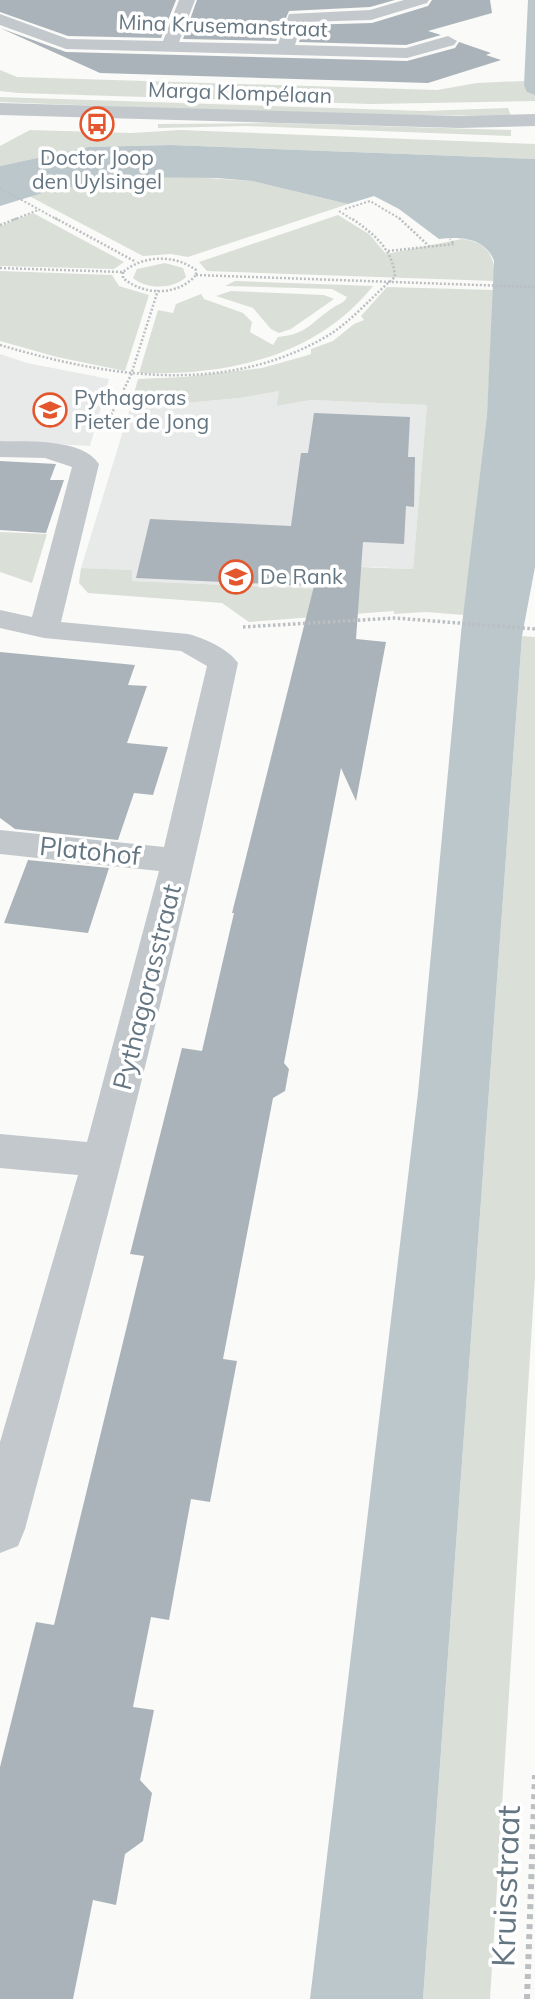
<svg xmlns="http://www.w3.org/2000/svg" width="535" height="1999" viewBox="0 0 535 1999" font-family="Mulish,sans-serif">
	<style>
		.built { fill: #e8e9e9 }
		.green { fill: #dadfd7 }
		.water { fill: #bbc7cb }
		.building { fill: #aab3b9 }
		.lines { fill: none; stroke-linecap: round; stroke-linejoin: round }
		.path-far3 { stroke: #bbbfc2; stroke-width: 2; stroke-dasharray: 2 2; stroke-linecap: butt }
		.path-far2 { stroke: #bbbfc2; stroke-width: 2.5; stroke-dasharray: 2 2; stroke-linecap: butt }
		.path-far1 { stroke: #bbbfc2; stroke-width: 3.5; stroke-dasharray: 2.5 2.5; stroke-linecap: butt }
		.path { stroke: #bbbfc2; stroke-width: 6; stroke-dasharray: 5 5; stroke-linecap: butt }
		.minor { fill: #c3c8cc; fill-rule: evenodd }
		.labels { text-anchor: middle; stroke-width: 7; stroke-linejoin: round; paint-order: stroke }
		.far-street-label { font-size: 21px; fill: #657683; stroke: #fff }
		.far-poi-label { font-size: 21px; fill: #657683; stroke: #fff; text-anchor: start }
		.street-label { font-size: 26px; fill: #657683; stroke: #fff }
		.near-street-label { font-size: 32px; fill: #657683; stroke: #fff }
	</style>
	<rect width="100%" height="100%" fill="#fafaf8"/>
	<path class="built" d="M0,354L27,363L109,379L90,446L0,441Z
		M279,391L278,406L311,400L427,405L413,569L370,567L322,589L132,581V570L81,568L130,408L240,398Z"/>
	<path class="green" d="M0,70L17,77L437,90L477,83L524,81V85L535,95V101L371,104L18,93L0,91Z
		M0,97L424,111L508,108L511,116L319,114L24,103L0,102Z
		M275,123L511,130V136L246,126L158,128V124Z
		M30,130L131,133L181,130L535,144V159L171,145L88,147L0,166V146Z
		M177,176L252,181L348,204L188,257L171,254L143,256L29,196C78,183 126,177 177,176Z
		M33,213L124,262L114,269L0,266V226Z
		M338,215L369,234L386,254L462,239C488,242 495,256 495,281L207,271L199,262Z
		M165,263L183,268L186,277C174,289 147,290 133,278L137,269Z
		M0,271L112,275L119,286L149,295L125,371L57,357L0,341Z
		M235,281L373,286C316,357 227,376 139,373L158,310L173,313L176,304L201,294L204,299L243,313L252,322L250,332L273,345L278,337C308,334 311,322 334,307C340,303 343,304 347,297L332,289L225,286Z
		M387,287L494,290L487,415L464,615L426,612L394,614V611L249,622L222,603L88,593L79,583L81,568L132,570V581L322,589L324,566L413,569L427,405L311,400L277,406L279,391L240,398L130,408L138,379L184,377L262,368L305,356L311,354V349L333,341L354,324L364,320L361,316Z
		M231,291L324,295L334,299L291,329L279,333L271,329L253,308L216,296Z
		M0,532L47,534L32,583L0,572Z
		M522,636L535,637V1276L490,1999H423Z"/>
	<path class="water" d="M528,0H535V95L527,92L524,85Z
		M171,145L535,159V567L522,636L423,1999H310L418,1093L461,633L487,415L494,261C486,238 460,236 439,239L399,209L374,196L348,204L252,181L217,178L135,177L52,190L0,206V166L88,147Z"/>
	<path class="building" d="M0,0H176L161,38L68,36L0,12Z
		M197,0H395L370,7L289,11L276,41L183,39Z
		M432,0H490L492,13L428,31L441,35L406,45L299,42L304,25L372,23L428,6Z
		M0,28L66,52L407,61L455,48L459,42L491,53L486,55L501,60L428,83L100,73Z
		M314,413L410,417L408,457H415L414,507L406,506L404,544L363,542L356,639L386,642L356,801L341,768L284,1063L289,1069L285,1091L273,1098L223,1359L237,1361L210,1502L191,1499L169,1620L151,1617L133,1707L154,1710L140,1780L152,1793L143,1841L125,1854L116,1905L93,1900L73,1999H0V1767L36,1622L54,1625L144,1256L130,1254L182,1048L202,1051L234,913H232L314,586L136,578L150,519L291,526L301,453H308Z
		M0,461L56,464L50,480H64L46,533L0,530Z
		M0,652L135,665L128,685L147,686L127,743L168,747L153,795L134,793L118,840L15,829L0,818Z
		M28,860L109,868L88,933L4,923Z"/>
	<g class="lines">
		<path class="path-far3" d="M0,188L58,220
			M345,209L370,201L402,220
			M339,211L353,220
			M13,220L38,210"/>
		<path class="path-far2" d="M55,218L136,262
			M399,218L430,247
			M0,225L18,218
			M388,251L454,244L450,239
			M0,268L123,272C144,255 174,254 196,270V275
			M123,272V278C144,296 178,296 196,275
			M196,275L535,287
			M0,345C105,376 220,396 322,339C350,324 371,297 395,277C393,249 373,233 351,218
			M104,429L131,375L158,290"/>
		<path class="path-far1" d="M243,627L395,618L535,629"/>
		<path class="path" d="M527,1999L535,1775"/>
		<path class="minor" d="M179,0H195L179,42L278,44L289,14L370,10L404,0H429L427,3L371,20L302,22L295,45L406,48L448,36L457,41L454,45L407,58L66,49L0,25V14L68,39L163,41Z
			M0,103L459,116L535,114V126L459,128L0,115Z
			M0,441C28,442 82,438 99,464L61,622L188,634C204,638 229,649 238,663C177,954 102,1241 25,1529L18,1546L0,1553V1442L78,1175L0,1168V1134L87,1142L159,871L0,854V830L164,847L207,666L181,651L44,638L0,628V610L32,617L72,467L45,458L0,457Z"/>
	</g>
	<defs>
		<symbol id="bus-ring" viewBox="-11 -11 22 22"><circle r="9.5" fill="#fff" stroke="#e4572e" stroke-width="1.5"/><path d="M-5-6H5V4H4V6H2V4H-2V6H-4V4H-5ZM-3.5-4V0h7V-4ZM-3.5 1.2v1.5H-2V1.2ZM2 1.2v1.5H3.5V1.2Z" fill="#e4572e"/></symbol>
		<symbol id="school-ring" viewBox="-11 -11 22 22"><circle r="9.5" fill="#fff" stroke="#e4572e" stroke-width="1.5"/><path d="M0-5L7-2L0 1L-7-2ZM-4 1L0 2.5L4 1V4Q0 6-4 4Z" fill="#e4572e"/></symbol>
	</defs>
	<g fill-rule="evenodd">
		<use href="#bus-ring" x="78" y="105" width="38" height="38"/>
		<use href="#school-ring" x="31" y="391" width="38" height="38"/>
		<use href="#school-ring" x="217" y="558" width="38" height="38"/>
	</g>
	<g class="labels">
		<g class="far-street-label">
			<text transform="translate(223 26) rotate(2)" y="7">Mina Krusemanstraat</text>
			<text transform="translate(240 93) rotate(2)" y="7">Marga Klompélaan</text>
		</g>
		<g class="far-poi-label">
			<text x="97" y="165" text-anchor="middle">Doctor Joop<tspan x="97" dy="24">den Uylsingel</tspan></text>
			<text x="74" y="405">Pythagoras<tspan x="74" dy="24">Pieter de Jong</tspan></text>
			<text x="260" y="584">De Rank</text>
		</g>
		<g class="street-label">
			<text transform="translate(90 851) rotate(6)" y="9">Platohof</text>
			<text transform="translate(147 987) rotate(-76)" y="9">Pythagorasstraat</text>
		</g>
		<g class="near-street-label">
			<text transform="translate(506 1886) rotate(-88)" y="11">Kruisstraat</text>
		</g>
	</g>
</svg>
